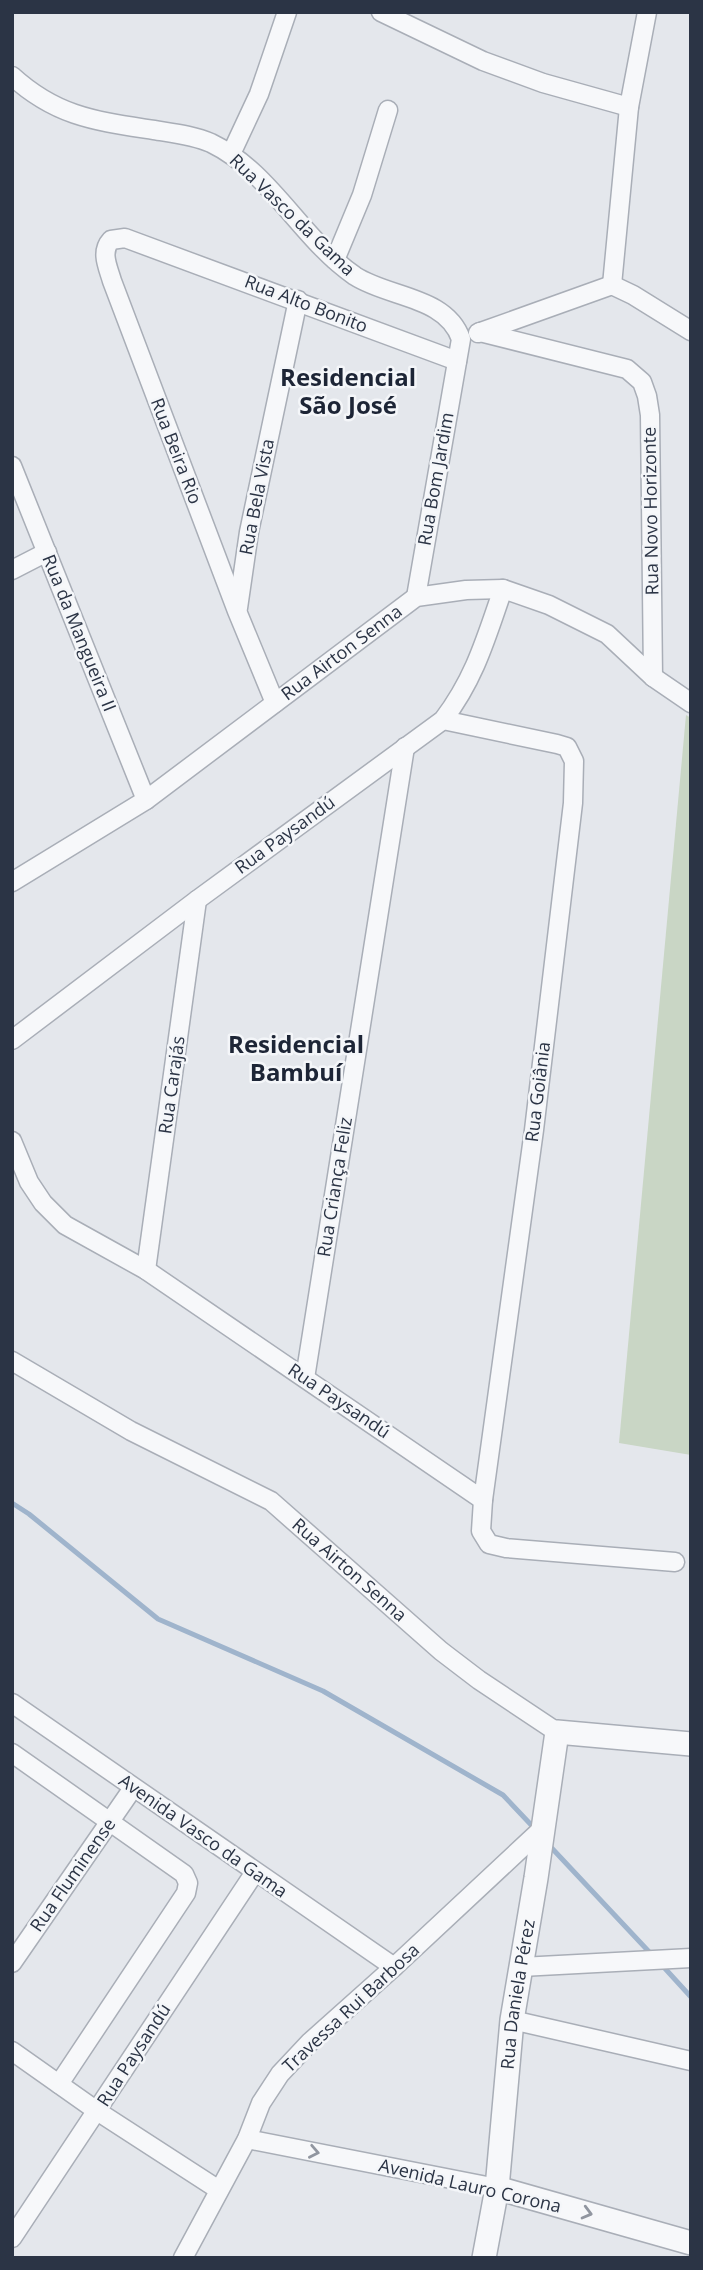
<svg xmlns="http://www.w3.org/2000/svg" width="703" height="2270" viewBox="0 0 703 2270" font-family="'Open Sans',sans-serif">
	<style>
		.green { fill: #c9d6c5 }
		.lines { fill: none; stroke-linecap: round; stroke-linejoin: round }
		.stream { stroke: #9fb4cc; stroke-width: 5 }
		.minor-casing { stroke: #a9aeb7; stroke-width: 21 }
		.tertiary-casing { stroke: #a9aeb7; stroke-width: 26 }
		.minor { stroke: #f7f8fa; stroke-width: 18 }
		.tertiary { stroke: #f7f8fa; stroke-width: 23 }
		.oneway { stroke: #9196a0 }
		.labels { text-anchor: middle; stroke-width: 5; stroke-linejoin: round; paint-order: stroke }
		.street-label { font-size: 18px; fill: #2b3445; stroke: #f4f6f9 }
		.district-label { font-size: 24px; font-weight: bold; fill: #1d2536; stroke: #f4f6f9 }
	</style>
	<rect width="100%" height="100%" fill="#e4e7ec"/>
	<path class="green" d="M686,715L691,718V1455L619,1443Z"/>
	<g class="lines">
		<path class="stream" d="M12,1503L29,1514L158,1619L323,1691L503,1795L536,1830
			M547,1843L653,1956
			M660,1963L691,1997"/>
		<defs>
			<g id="minor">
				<path d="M381,12L483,61L543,83L629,107"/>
				<path d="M12,76C57,117 96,121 154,130C172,133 193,135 211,143C271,172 301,239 355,276C389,298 446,296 461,339L416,597"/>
				<path d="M231,154L259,94L287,12"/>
				<path d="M335,260L362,195L388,110"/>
				<path d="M612,285L629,107L647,12"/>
				<path d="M480,332L627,369L642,382L647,396L650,415L653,677"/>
				<path d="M478,333L612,285L633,295L691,331"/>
				<path d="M12,466L146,800"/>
				<path d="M12,570L47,552"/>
				<path d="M238,608L249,532L298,300"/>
				<path d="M275,703L237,611L112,281C108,267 100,252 111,240L125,238L457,361"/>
				<path d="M443,720L557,744L567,747L574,761L573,803L534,1130L483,1500L481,1531L489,1544L506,1548L675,1562"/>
				<path id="s1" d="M12,882L146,800L416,597L466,590L503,589L549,605L607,634L653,677L691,703"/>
				<path d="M12,1040L197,900L443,720C475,678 486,638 503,589"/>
				<path d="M12,1141L29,1182L43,1203L65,1225L146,1270L483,1500"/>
				<path d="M146,1270L197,900"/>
				<path id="s2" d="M12,1361L131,1431L271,1501L441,1651L479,1680L557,1732"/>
				<path d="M305,1378L405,747"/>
				<path d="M12,1703L394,1967"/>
				<path d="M12,1753L184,1874L188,1883L186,1893L59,2084"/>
				<path d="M12,1963L133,1788"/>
				<path d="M521,1967L691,1958"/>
				<path d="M512,2020L691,2061"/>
				<path d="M12,2051L97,2111L219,2190"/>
				<path d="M247,2139L497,2188"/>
				<path d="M12,2238L255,1872"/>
				<path d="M183,2258L247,2139L261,2103L280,2074L310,2042L394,1967L543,1828"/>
			</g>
			<g id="tertiary">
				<path d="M497,2188L691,2243"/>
				<path id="s3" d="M484,2258L497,2188L512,2020L536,1878L557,1732L691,1744"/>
			</g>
		</defs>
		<use href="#minor" class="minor-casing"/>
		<use href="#tertiary" class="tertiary-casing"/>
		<use href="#minor" class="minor"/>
		<use href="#tertiary" class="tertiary"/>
	</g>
	<defs><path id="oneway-chevron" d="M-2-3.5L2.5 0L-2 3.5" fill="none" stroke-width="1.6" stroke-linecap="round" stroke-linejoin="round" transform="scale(1.75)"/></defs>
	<g class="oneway">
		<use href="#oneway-chevron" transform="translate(314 2152) rotate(11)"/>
		<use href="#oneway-chevron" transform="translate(587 2213) rotate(15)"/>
	</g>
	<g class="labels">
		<g class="street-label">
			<text transform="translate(292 215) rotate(44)" y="6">Rua Vasco da Gama</text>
			<text transform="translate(306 304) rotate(21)" y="6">Rua Alto Bonito</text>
			<text transform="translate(176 451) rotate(69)" y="6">Rua Beira Rio</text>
			<text transform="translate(436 479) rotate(-80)" y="6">Rua Bom Jardim</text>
			<text transform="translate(257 497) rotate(-79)" y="6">Rua Bela Vista</text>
			<text transform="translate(651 511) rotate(-91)" y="6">Rua Novo Horizonte</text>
			<text transform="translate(79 633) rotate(68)" y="6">Rua da Mangueira II</text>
			<text dy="6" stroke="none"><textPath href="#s1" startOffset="402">Rua Airton Senna</textPath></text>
			<text transform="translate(285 835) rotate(-36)" y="6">Rua Paysandú</text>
			<text transform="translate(172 1085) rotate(-82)" y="6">Rua Carajás</text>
			<text transform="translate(538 1092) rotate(-83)" y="6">Rua Goiânia</text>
			<text transform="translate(335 1187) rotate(-81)" y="6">Rua Criança Feliz</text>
			<text transform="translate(339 1401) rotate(34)" y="6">Rua Paysandú</text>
			<text dy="6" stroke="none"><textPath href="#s2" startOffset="399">Rua Airton Senna</textPath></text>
			<text transform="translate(203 1836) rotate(35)" y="6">Avenida Vasco da Gama</text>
			<text transform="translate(73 1875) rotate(-55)" y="6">Rua Fluminense</text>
			<text dy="6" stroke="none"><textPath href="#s3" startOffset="266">Rua Daniela Pérez</textPath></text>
			<text transform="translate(351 2008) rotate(-43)" y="6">Travessa Rui Barbosa</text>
			<text transform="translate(134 2055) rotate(-57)" y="6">Rua Paysandú</text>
			<text transform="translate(470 2186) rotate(13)" y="6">Avenida Lauro Corona</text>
		</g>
		<g class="district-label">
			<text x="348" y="386">Residencial<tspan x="348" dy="28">São José</tspan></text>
			<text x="296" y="1053">Residencial<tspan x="296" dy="28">Bambuí</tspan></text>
		</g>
	</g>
	<rect width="703" height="2270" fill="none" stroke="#2b3445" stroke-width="28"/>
</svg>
